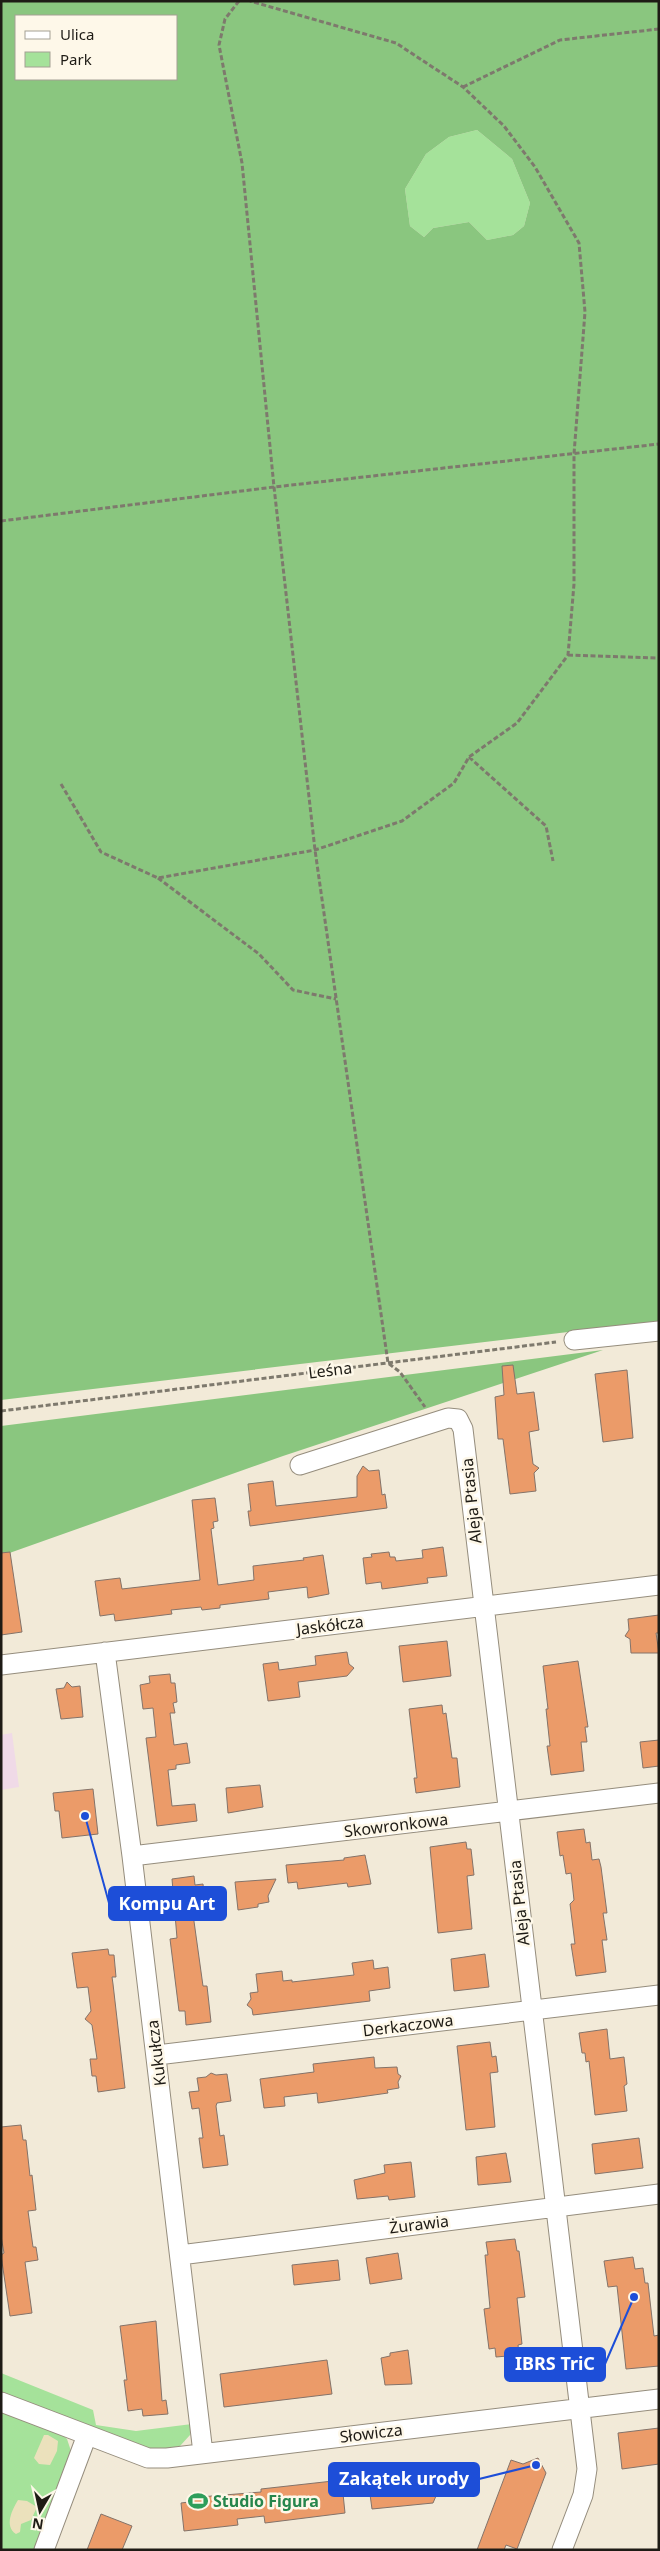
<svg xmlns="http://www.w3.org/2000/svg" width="660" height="2551" viewBox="0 0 660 2551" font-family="'Noto Sans',sans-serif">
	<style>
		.commercial { fill: #f0dae7 }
		.green { fill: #a5e29a }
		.forest { fill: #8ac67f; fill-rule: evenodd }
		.sand { fill: #ebe1bc }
		.building { fill: #eb9b69; stroke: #847369 }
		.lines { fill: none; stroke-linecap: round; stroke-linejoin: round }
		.minor-casing { stroke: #958d7d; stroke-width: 21 }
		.path { stroke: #7e796d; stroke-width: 3; stroke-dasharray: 5 2.5; stroke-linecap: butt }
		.minor { stroke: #fff; stroke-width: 19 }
		.labels { text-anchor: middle; stroke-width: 5; stroke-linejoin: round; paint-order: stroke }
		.street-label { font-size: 16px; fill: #1e1b15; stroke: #fef8e9 }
		.leisure-label { font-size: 16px; font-weight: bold; fill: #27864d; stroke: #fef8e9; text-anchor: start }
		.leader { fill: none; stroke: #1d4ed8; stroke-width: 2 }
		.callout-dot { fill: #1d4ed8; stroke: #fef8e9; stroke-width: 2 }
		.callout { fill: #1d4ed8; stroke: #1d4ed8; stroke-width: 2 }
		.callout-label { font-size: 18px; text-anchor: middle; font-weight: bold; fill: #fff }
	</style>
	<rect width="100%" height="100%" fill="#f2ead8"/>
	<path class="commercial" d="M12,1733L19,1787L1,1790V1735Z"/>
	<path class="green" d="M477,130L512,159L530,203L524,226L513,235L487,240L469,222L433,228L424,237L410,226L405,189L426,154L449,137Z
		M1,2373L93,2410L96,2425L136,2431L192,2424L190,2435L180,2446L154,2451L1,2394Z
		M1,2410L62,2434L67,2439L71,2451L37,2550H1Z"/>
	<path class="forest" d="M1,1H659V1321L1,1400ZM16,16H176V79H16ZM477,130L512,159L530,203L524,226L513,235L487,240L469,222L433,228L424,237L410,226L405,189L426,154L449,137Z
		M603,1350L283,1456L1,1556V1426Z"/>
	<path class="sand" d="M44,2435H48L58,2441L57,2451L50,2465L39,2464L34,2458Z
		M18,2500L27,2501L37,2507L31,2520L21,2524L20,2532L16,2534C4,2526 12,2510 18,2500Z"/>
	<path class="building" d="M513,1365L517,1394L534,1392L539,1430L529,1432L533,1464L539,1468L534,1473L536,1491L510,1494L503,1439H498L495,1397L504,1395L502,1366Z
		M627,1370L633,1438L603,1442L595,1374Z
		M363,1466L369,1471L379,1470L382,1495L385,1494L387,1508L250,1526L248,1511H251L248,1484L273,1481L276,1506L357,1497V1476Z
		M215,1498L218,1521L213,1522L214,1528L211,1529L218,1585L254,1580L253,1566L304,1560L303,1558L323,1555L329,1594L308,1598L307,1587L268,1592L269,1599L220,1605V1608L202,1610L201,1607L171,1610L172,1614L115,1621L114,1614L100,1616L95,1581L120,1578L122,1589L200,1580L192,1500Z
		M443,1547L447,1576L427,1578L428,1583L382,1589L381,1582L366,1584L363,1558L372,1557L371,1554L389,1552L390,1557H395L396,1561L423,1558L422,1550Z
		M10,1552L22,1632L1,1635V1553Z
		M659,1615V1633H656L659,1653H631L630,1639L625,1636L629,1630L628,1619Z
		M447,1641L451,1676L403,1682L399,1646Z
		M347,1652L349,1664L354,1668L347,1676L298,1682L300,1697L268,1701L263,1664L278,1662L279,1670L316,1665L315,1656Z
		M578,1661L588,1727H585L587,1742H581L584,1771L551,1775L547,1746H550L546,1709H548L543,1666Z
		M170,1674L171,1683H175L177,1702L173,1703L175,1713H170L174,1745L187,1743L190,1763L176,1765V1769L168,1770L172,1806L195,1804L197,1821L157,1826L146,1738L156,1737L153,1708L143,1709L140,1685L150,1683L149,1676Z
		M67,1682L72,1687L80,1686L83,1717L61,1719L56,1689L64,1688Z
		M442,1705L443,1714L446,1713L452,1758H457L460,1787L416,1793L414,1778H417L409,1709Z
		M659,1740V1766L643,1768L640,1742Z
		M260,1785L263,1807L228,1813L226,1788Z
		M93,1789L98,1834L62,1838L59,1811H55L53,1793Z
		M584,1829L586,1843L590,1842L592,1860L599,1859L601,1867L607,1913H603L607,1940H602L606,1972L576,1976L571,1944H575L570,1904L574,1900L571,1873L566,1874L563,1855L560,1856L557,1832Z
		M466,1842L467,1849H471L474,1875L467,1876L472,1929L438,1933L430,1847Z
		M365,1855L371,1884L348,1887L347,1883L298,1889L297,1882L288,1883L286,1865L344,1860V1858Z
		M194,1876L195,1885L203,1884L205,1905L192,1907L203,1986H207L211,2022L186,2025L185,2011H179L170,1939L177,1938L172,1879Z
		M276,1879L268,1896L269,1902L258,1904V1907L238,1910L235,1882Z
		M108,1949L109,1955H114L116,1977H112L113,1984L125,2088L98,2092L96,2076H92L90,2059H97L92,2025L85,2019L91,2011L88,1987L77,1988L72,1953Z
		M485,1954L489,1987L454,1991L451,1959Z
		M373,1960L374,1969L388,1967L390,1988L369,1991L370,2001L253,2015L252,2009L247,2005L251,1999L250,1993L258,1992L256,1974L282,1971L283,1981L292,1980V1982L354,1975L352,1963Z
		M607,2029L610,2059L624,2057L627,2084L624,2086L627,2111L595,2115L589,2061L586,2062L585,2053H582L579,2033Z
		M490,2042L492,2057L496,2056L498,2072L490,2073L495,2127L466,2130L457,2046Z
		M374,2057L375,2068L397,2067L398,2074L401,2076L398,2082L399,2088L387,2090L388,2093L318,2103L317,2093L284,2097L285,2106L264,2108L260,2079L314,2072L313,2064Z
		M211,2073L216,2075L227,2074L231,2101L217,2103L216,2106L220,2136L224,2135L228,2165L203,2168L199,2138H203L199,2108L192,2109L189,2092L199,2091L197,2078L206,2077Z
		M21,2125L23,2140H26L30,2176L32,2175L36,2210L28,2211L33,2247H36L38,2260L25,2262L32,2313L10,2316L1,2255L4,2253L1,2236V2127Z
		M639,2138L643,2168L595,2174L592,2144Z
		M506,2153L511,2182L478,2185L476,2157Z
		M411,2162L415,2197L389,2200L388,2196L357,2199L354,2180L385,2173L384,2165Z
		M515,2239L517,2251H519L525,2297L517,2298L522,2344L518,2345L519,2355L496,2357L495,2348L489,2349L484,2309L490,2308L485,2255H488L486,2242Z
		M398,2253L402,2279L370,2284L366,2258Z
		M633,2257L635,2269L643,2268L645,2283H648L654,2336L659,2335V2366L626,2369L617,2286L608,2287L604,2261Z
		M338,2260L340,2280L294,2285L292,2265Z
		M156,2321L162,2401L166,2400L168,2414L143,2416L142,2409L128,2411L124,2380H127L120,2326Z
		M408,2350L412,2384L385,2385L381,2358L390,2356V2353Z
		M327,2360L332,2394L224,2407L220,2374Z
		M659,2428V2464L622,2469L618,2433Z
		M538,2458L546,2473L517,2549L506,2545L504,2550H477L511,2460L523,2464Z
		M432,2468L436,2496L433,2503L372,2509L368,2480H374L373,2474Z
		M333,2481L334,2485L342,2484L345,2513L265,2523L264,2516L237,2519L238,2525L184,2531L181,2503L189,2502L188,2498L261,2492V2489Z
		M101,2514L132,2526L122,2550H87Z"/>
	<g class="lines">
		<defs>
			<path id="minor" d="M574,1340L659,1331
				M300,1465L448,1418L458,1419L463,1429L587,2469L583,2495L562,2550
				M105,1652L132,1856L203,2453
				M1,1665L659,1585
				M132,1856L659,1793
				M157,2055L659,1995
				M180,2255L659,2194
				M1,2402L148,2458H167L659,2399
				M44,2550L87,2435"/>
		</defs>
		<use href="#minor" class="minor-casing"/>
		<path class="path" d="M239,1L225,19L219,45L242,163L274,487L315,850L388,1363L400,1372L425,1407
			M463,87L560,40L659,29
			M1,521L274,487L659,444
			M568,655L659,658
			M469,757L546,826L553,861
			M61,784L101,852L158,878L315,850L402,821L454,783L469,757L517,723L568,655L574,584V454L585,312L579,243L535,167L504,126L463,87L396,43L250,1
			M158,878L259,954L293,990L336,999
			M1,1411L556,1342"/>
		<use href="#minor" class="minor"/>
	</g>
	<defs>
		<symbol id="stadium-bare" viewBox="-9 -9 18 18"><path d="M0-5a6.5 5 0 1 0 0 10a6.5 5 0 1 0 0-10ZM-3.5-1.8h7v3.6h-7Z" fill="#2e9e5b" stroke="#fef8e9" stroke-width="2.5" paint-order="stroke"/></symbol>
	</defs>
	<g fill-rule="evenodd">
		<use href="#stadium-bare" x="184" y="2487" width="28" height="28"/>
	</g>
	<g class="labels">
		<g class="street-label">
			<text transform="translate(330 1370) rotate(-7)" y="6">Leśna</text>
			<text transform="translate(471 1501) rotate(-96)" y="6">Aleja Ptasia</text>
			<text transform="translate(330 1625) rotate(-7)" y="6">Jaskółcza</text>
			<text transform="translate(396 1825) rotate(-7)" y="6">Skowronkowa</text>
			<text transform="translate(519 1903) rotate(-96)" y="6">Aleja Ptasia</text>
			<text transform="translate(408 2025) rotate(-7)" y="6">Derkaczowa</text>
			<text transform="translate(156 2053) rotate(-97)" y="6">Kukułcza</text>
			<text transform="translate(419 2224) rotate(-7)" y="6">Żurawia</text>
			<text transform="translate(371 2433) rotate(-7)" y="6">Słowicza</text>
		</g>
		<g class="leisure-label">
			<text x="213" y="2507">Studio Figura</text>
		</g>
	</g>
	<path class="leader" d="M85 1816L109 1903M634 2297L605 2364M536 2465L479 2479"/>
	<g class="callout-dot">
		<circle cx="85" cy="1816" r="5"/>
		<circle cx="634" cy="2297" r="5"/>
		<circle cx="536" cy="2465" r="5"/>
	</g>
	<g class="callout">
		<rect x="109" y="1887" width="117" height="33" rx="5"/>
		<rect x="505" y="2348" width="100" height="33" rx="5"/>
		<rect x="329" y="2463" width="150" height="33" rx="5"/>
	</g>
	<g class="callout-label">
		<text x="167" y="1910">Kompu Art</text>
		<text x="555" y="2370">IBRS TriC</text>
		<text x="404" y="2485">Zakątek urody</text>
	</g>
	<rect width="660" height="2551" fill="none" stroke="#1e1b15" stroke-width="5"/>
	<rect x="15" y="15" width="162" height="65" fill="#fef8e9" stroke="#a4a094"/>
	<rect x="25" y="31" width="25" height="8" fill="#ffffff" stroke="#a4a094"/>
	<text x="60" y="40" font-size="15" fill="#1e1b15">Ulica</text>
	<rect x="25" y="52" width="25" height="15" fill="#a5e29a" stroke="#a4a094"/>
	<text x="60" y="65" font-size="15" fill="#1e1b15">Park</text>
	<g transform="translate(40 2511) rotate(189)" stroke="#fef8e9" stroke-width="4" paint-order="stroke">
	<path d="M0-4L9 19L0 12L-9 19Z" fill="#1e1b15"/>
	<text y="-8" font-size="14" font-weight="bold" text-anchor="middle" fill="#1e1b15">N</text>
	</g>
</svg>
